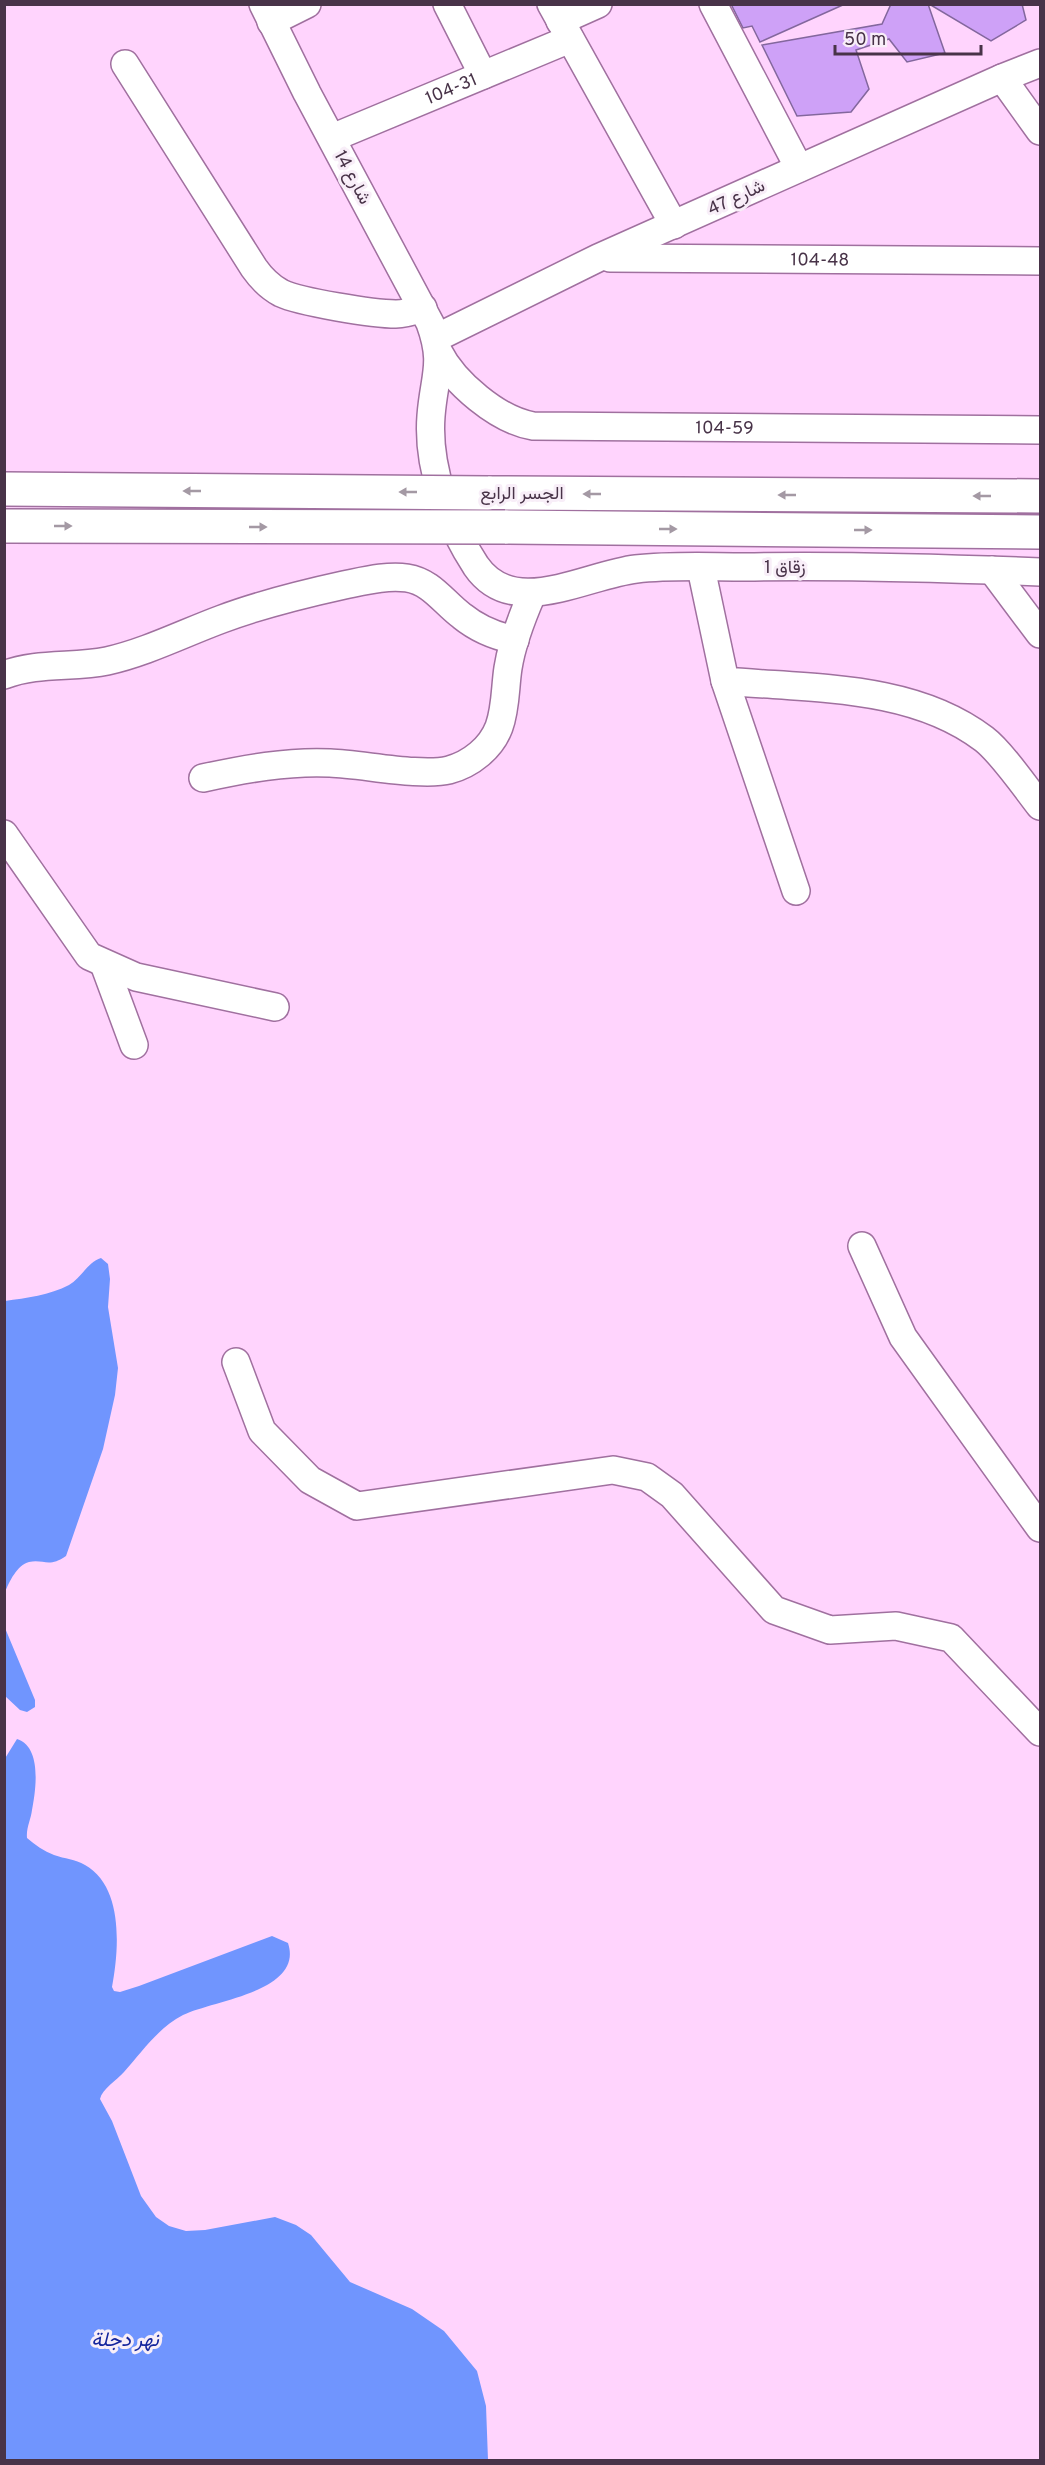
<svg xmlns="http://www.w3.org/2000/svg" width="1045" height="2465" viewBox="0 0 1045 2465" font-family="Overpass,Vazirmatn,sans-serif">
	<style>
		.water { fill: #7095fe }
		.building { fill: #cea1f7; stroke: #83679d; stroke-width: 1.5 }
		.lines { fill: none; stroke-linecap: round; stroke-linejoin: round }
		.minor-casing { stroke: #a0709f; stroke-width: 30 }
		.major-casing { stroke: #a0709f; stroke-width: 36 }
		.minor { stroke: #fff; stroke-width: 27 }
		.major { stroke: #fff; stroke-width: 33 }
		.major-bridge-casing { stroke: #a0709f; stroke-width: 36; stroke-linecap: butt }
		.major-bridge { stroke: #fff; stroke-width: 33 }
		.oneway { fill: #a499a4 }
		.labels { text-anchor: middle; stroke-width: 6; stroke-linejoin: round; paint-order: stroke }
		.street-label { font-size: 18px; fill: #483348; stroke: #f8eef8 }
		.water-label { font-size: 20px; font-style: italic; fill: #15259d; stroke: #f8eef8 }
	</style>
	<rect width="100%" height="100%" fill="#ffd4fd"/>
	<path class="water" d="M101,1258L108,1264L110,1279L108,1307L118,1368L115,1395L103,1449L66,1556C49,1568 44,1559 29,1562C17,1565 9,1582 5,1592V1301C26,1298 50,1295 69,1285C81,1278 88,1262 101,1258Z
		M5,1628L35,1700V1707L27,1712L20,1710L5,1696Z
		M17,1739C42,1747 36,1789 32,1810C31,1819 26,1828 27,1838C35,1845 44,1851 54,1855C65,1859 75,1859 85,1865C124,1887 119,1950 112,1987L114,1991L120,1992L139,1986L272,1936L288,1943C304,1992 213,2000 183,2015C158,2028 142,2052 124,2072C117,2080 102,2089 100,2099L112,2121L141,2196L156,2217L169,2226L186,2231L205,2230L275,2217L296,2225L311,2235L350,2282L412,2309L444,2331L477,2371L486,2406L488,2460H5L4,1760Z"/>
	<path class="building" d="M731,4H845L760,42L752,26L743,28Z
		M891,4H928L945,53L907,62L889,39L856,50L869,89L851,112L797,116L762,45L882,24Z
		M929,4H1022L1026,20L991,41Z"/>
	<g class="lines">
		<defs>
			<g id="minor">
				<path d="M263,4L307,93L430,323C445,364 434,376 431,416C427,467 448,523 476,566C513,620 585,575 636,569C672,565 709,567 745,567C844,565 942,568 1040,572"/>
				<path d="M447,4L483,75"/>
				<path d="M551,4L674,225"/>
				<path d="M713,4L799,168"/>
				<path d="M560,21L598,4"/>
				<path d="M271,22L307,4"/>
				<path d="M125,64L254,268C261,278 270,287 281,293C300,302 373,314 396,314C405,314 414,311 423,308"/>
				<path d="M1002,78L1040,131"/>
				<path id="s1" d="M332,138L570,39"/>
				<path id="s2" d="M610,258L1040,261"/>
				<path d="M436,338L598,258L1002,78L1040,63"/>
				<path id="s3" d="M438,351C454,383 498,420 533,426L1040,430"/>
				<path d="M701,568L725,681C811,689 912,684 984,739C1001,752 1026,788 1040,806"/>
				<path d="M992,570L1040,634"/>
				<path d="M4,675C37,662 73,668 107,661C147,652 184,633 222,619C262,604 303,594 344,585C364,581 387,575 407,578C432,582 443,602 462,616C478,629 495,636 515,640"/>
				<path d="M725,681L796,891"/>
				<path d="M203,778C245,769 287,761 330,763C362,764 421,777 449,770C471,764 491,748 499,727C506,708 505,687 508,668C512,642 522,617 532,594"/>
				<path d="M4,834L89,956L136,977L275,1007"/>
				<path d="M104,964L134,1045"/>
				<path d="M862,1246L903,1337L1040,1528"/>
				<path d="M236,1362L262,1431L310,1480L357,1506L613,1470L647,1477L672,1495L774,1610L830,1630L896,1626L951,1638L1040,1732"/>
			</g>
			<path id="major" d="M488,493L1040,496
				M505,527L1040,532"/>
		</defs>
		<use href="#minor" class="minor-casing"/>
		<use href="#major" class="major-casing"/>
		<use href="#minor" class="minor"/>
		<use href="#major" class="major"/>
		<defs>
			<path id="major-bridge" d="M4,489L488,493
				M4,526L505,527"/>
		</defs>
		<use href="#major-bridge" class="major-bridge-casing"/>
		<use href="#major-bridge" class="major-bridge"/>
	</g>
	<defs><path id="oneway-solid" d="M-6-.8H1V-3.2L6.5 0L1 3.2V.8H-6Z" transform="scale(1.5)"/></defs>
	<g class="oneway">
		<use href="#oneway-solid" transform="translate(192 491) rotate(-180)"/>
		<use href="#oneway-solid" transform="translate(408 492) rotate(-180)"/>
		<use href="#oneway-solid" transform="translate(592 494) rotate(-180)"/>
		<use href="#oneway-solid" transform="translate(787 495) rotate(-180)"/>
		<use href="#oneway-solid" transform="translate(982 496) rotate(-180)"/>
		<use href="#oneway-solid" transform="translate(63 526)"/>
		<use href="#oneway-solid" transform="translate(258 527)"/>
		<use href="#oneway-solid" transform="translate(668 529)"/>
		<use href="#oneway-solid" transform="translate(863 530)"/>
	</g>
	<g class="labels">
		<g class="street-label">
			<text dy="6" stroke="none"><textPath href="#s1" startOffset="129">104-31</textPath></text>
			<text transform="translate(353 177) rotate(62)" y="6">شارع 14</text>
			<text transform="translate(736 197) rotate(-25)" y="6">شارع 47</text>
			<text dy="6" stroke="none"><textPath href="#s2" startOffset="210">104-48</textPath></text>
			<text dy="6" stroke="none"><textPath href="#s3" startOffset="316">104-59</textPath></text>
			<text x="522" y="499">الجسر الرابع</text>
			<text x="785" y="573">زقاق 1</text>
		</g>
		<g class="water-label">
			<text x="125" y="2346">نهر دجلة</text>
		</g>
	</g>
	<rect width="1045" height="2465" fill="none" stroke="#483348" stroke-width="12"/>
	<path d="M835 45v9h146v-9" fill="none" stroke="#483348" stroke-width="3"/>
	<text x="844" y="45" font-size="18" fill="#483348" stroke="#f8eef8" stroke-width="4.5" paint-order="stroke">50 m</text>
</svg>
